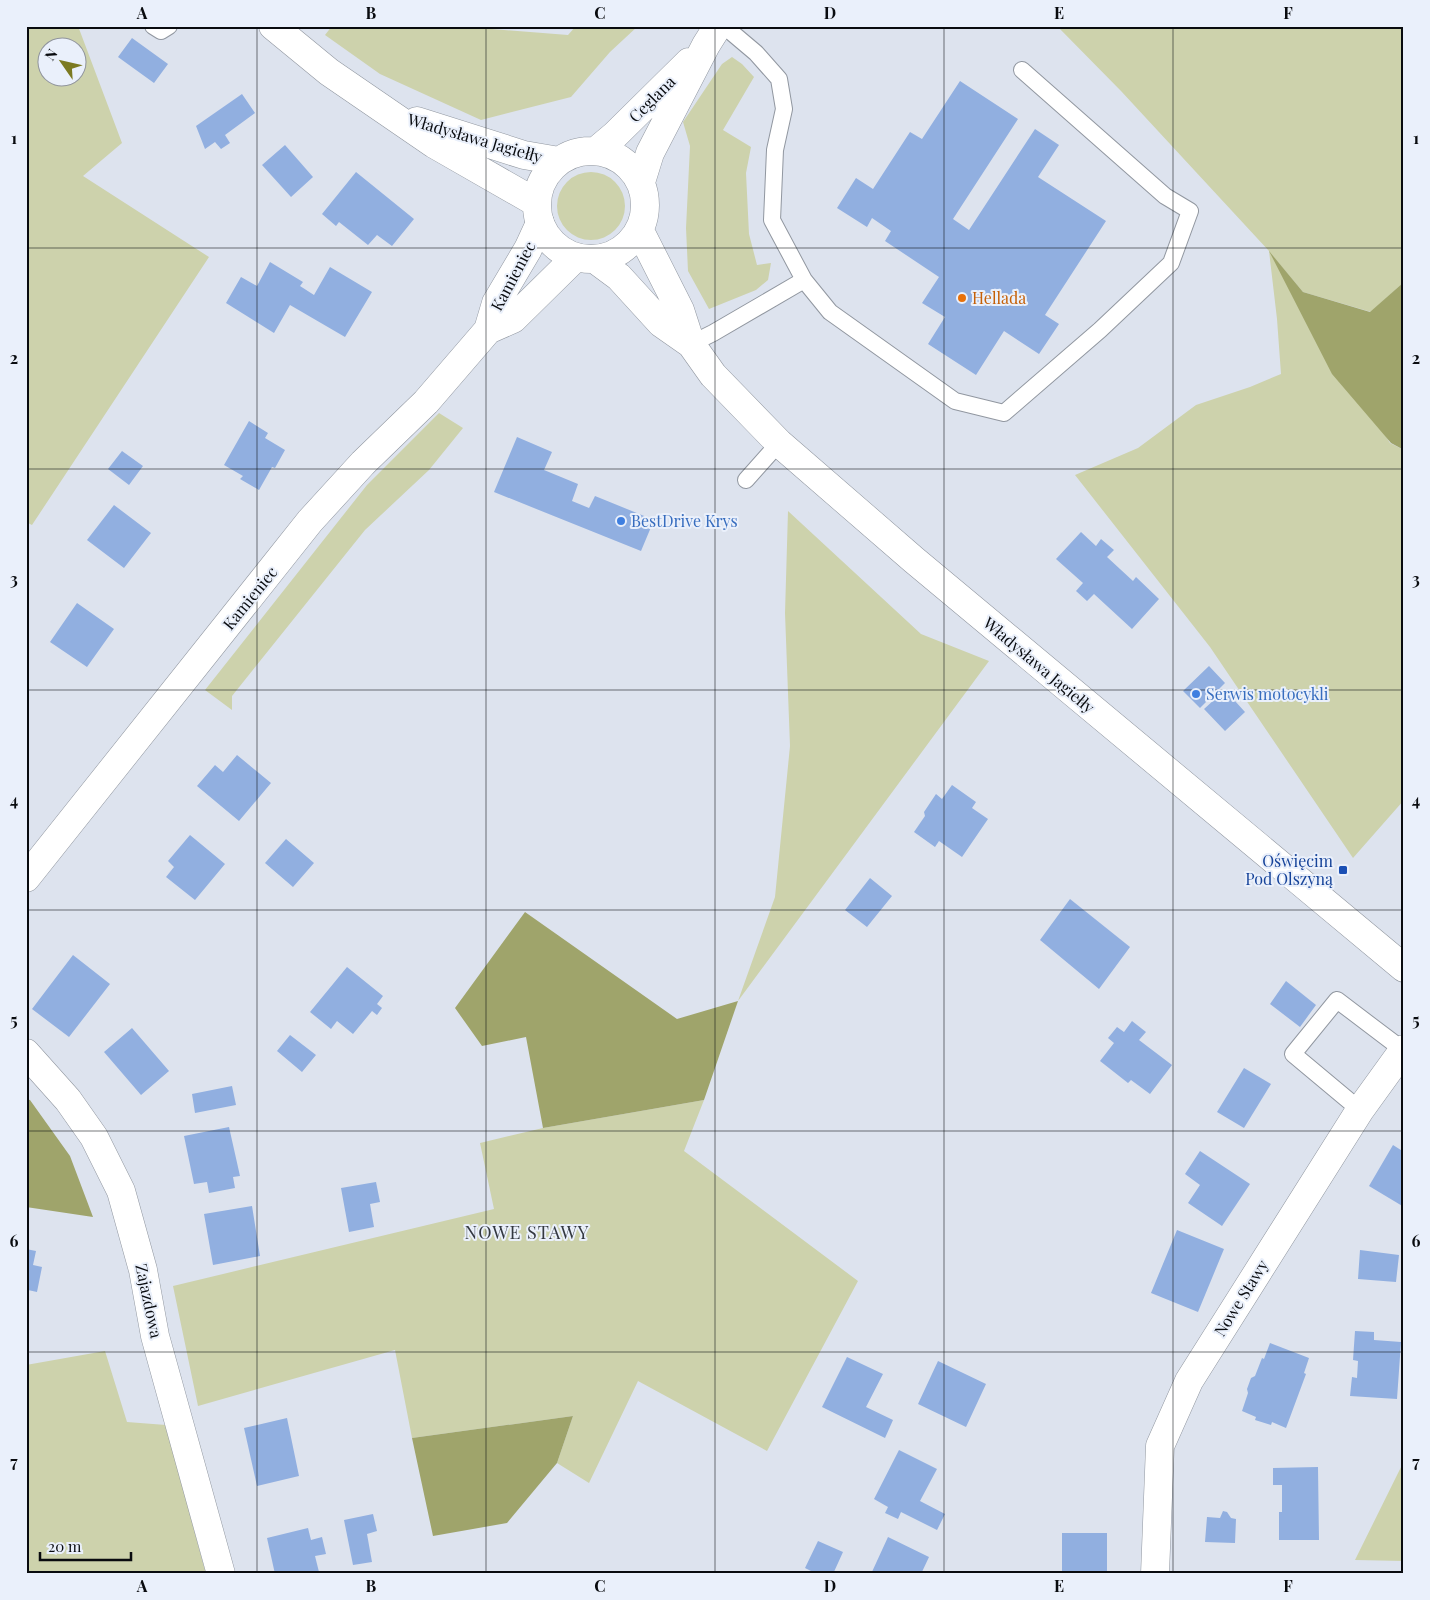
<svg xmlns="http://www.w3.org/2000/svg" width="1430" height="1600" viewBox="0 0 1430 1600" font-family="'Playfair Display',serif">
	<style>
		.green { fill: #cdd2ac; fill-rule: evenodd }
		.forest { fill: #9fa46b }
		.building { fill: #91afe0 }
		.lines { fill: none; stroke-linecap: round; stroke-linejoin: round }
		.lane-casing { stroke: #9197a0; stroke-width: 18 }
		.street-casing { stroke: #9197a0; stroke-width: 29 }
		.secondary-casing { stroke: #9197a0; stroke-width: 29 }
		.lane { stroke: #fff; stroke-width: 16 }
		.street { stroke: #fff; stroke-width: 28 }
		.secondary { stroke: #fff; stroke-width: 28 }
		.grid { fill: none; stroke: #090b0f; stroke-width: 1; stroke-opacity: 0.55 }
		.food-dot { fill: #e8710a; stroke: #eaf0fb; stroke-width: 2 }
		.shop-dot { fill: #3f7fe0; stroke: #eaf0fb; stroke-width: 2 }
		.transit-dot { fill: #1a4fb4; stroke: #eaf0fb; stroke-width: 2 }
		.labels { text-anchor: middle; stroke-width: 4; stroke-linejoin: round; paint-order: stroke }
		.street-label { font-size: 16px; fill: #090b0f; stroke: #eaf0fb }
		.food-label { font-size: 16px; fill: #c56008; stroke: #eaf0fb; text-anchor: start }
		.shop-label { font-size: 16px; fill: #366cbe; stroke: #eaf0fb; text-anchor: start }
		.transit-label { font-size: 16px; fill: #164399; stroke: #eaf0fb; text-anchor: end }
		.neighbourhood-label { font-size: 18px; letter-spacing: 1px; fill: #333840; stroke: #eaf0fb }
		.neatline { fill: none; stroke: #090b0f; stroke-width: 2 }
		.grid-label { font-size: 16px; text-anchor: middle; font-weight: bold; fill: #090b0f }
	</style>
	<rect width="100%" height="100%" fill="#dde3ee"/>
	<path class="green" d="M26,26H78L122,143L83,176L209,257L32,525L26,522ZM48,48H78V78H48Z
		M332,26H455L568,35L576,26H638L610,52L571,97L481,120L380,74L325,35Z
		M1057,26H1404V282L1371,312L1303,292L1271,254L1390,443L1404,450V800L1353,858L1210,647L1075,475L1138,448L1196,405L1250,387L1281,374L1277,319L1269,251L1121,91Z
		M732,57L742,64L754,77L723,130L751,147L746,173L749,234L757,265L771,263L768,280L756,290L709,309L688,271L686,228L690,146L683,122L722,64Z
		M557 206a34 34 0 1 1 68 0a34 34 0 1 1-68 0Z
		M439,413L463,428L429,470L365,530L232,696V710L205,690L367,485Z
		M788,511L921,634L989,661L738,1001L775,897L790,746L785,613Z
		M704,1100L684,1151L858,1281L767,1451L638,1381L589,1483L557,1463L573,1416L412,1438L395,1350L198,1406L173,1286L494,1209L480,1143L543,1128Z
		M105,1351L127,1422L166,1425L206,1574H26V1365Z
		M1404,1461V1561L1355,1560Z"/>
	<path class="forest" d="M1269,251L1303,292L1370,312L1404,282V450L1391,443L1332,374Z
		M525,912L677,1019L738,1001L704,1100L543,1128L526,1037L482,1046L455,1008Z
		M26,1099L30,1100L70,1156L93,1217L26,1207Z
		M573,1416L557,1463L507,1523L433,1536L412,1438Z"/>
	<path class="building" d="M132,38L168,64L154,83L118,57Z
		M960,81L1018,119L953,219L969,230L1035,129L1059,145L1038,177L1106,221L1045,315L1059,324L1039,354L1004,331L976,375L928,344L945,317L922,303L939,277L885,241L891,231L872,218L867,227L837,208L856,178L873,189L910,132L922,139Z
		M242,94L255,113L225,135L230,143L221,149L215,142L205,149L196,126Z
		M285,145L313,177L291,197L262,165Z
		M356,172L414,219L392,246L377,235L368,245L339,222L336,226L322,214Z
		M270,262L303,282L300,286L314,295L330,267L372,292L345,337L290,305L274,333L226,303L241,277L257,286Z
		M249,421L268,433L265,438L285,450L275,468L272,467L259,490L240,479L243,476L224,465Z
		M517,437L552,452L544,470L578,484L572,501L589,508L595,496L654,520L641,551L494,492Z
		M122,451L143,466L129,485L108,469Z
		M114,505L151,533L124,568L87,540Z
		M1081,532L1096,546L1101,539L1114,550L1107,557L1133,581L1136,577L1159,599L1132,629L1094,594L1087,601L1076,591L1083,583L1056,559Z
		M77,603L114,629L87,667L50,642Z
		M1209,666L1225,683L1200,708L1183,691Z
		M1225,690L1245,712L1225,731L1204,709Z
		M237,755L271,783L239,821L197,786L215,765L223,772Z
		M952,785L976,802L972,808L988,819L962,857L939,841L935,847L914,832L925,816L924,812L936,794L942,799Z
		M190,835L225,864L195,900L166,877L174,867L168,861Z
		M286,839L314,863L293,887L265,863Z
		M870,878L892,896L867,927L845,910Z
		M1070,899L1130,947L1099,989L1040,940Z
		M73,955L110,984L69,1037L32,1009Z
		M347,967L383,996L377,1004L382,1008L377,1015L372,1011L353,1034L337,1021L331,1029L310,1012Z
		M1286,981L1316,1005L1300,1027L1270,1004Z
		M1132,1021L1146,1032L1139,1040L1172,1065L1150,1094L1131,1080L1128,1083L1100,1061L1114,1043L1108,1038L1117,1027L1124,1032Z
		M132,1028L169,1071L141,1095L104,1052Z
		M290,1035L316,1055L302,1072L277,1051Z
		M1244,1068L1271,1084L1244,1128L1217,1112Z
		M232,1086L236,1105L195,1113L192,1094Z
		M229,1127L240,1176L233,1177L235,1188L209,1193L207,1182L194,1184L184,1136Z
		M1393,1145L1404,1152V1207L1369,1186Z
		M1200,1151L1250,1184L1222,1226L1188,1203L1200,1185L1185,1174Z
		M376,1182L380,1202L370,1204L374,1227L349,1232L341,1188Z
		M252,1206L260,1256L213,1265L204,1214Z
		M1177,1230L1224,1249L1198,1312L1151,1293Z
		M26,1249L36,1251L33,1265L42,1267L37,1292L28,1290L27,1295Z
		M1360,1250L1399,1255L1396,1282L1358,1279Z
		M1355,1331L1374,1332V1340L1401,1342L1397,1399L1350,1396L1352,1377L1357,1378L1358,1361L1353,1360Z
		M1270,1343L1309,1358L1304,1373L1306,1374L1286,1428L1272,1422L1271,1425L1255,1420L1256,1417L1242,1411L1248,1393L1247,1389L1251,1378L1255,1376L1262,1358L1264,1359Z
		M847,1357L883,1374L866,1407L893,1420L885,1438L822,1407Z
		M938,1361L986,1384L966,1427L918,1404Z
		M287,1418L299,1476L257,1486L244,1428Z
		M899,1450L937,1469L920,1501L945,1514L937,1530L901,1512L898,1519L885,1513L888,1507L874,1499Z
		M1318,1467L1319,1540H1279V1512H1282V1485H1273V1468Z
		M1223,1511L1227,1512L1231,1518L1236,1519L1235,1543L1205,1542L1207,1517L1220,1518Z
		M373,1514L377,1531L367,1534L372,1562L353,1565L344,1520Z
		M308,1528L311,1540L322,1537L326,1554L315,1556L319,1572L275,1574L267,1538Z
		M1062,1533H1107V1574H1062Z
		M888,1537L929,1557L921,1574H871Z
		M818,1541L843,1552L833,1574H817L805,1568Z"/>
	<g class="lines">
		<defs>
			<path id="lane" d="M153,26L161,31L169,26
				M724,26L756,53L779,79L784,109L775,150L772,220L804,280L830,312L955,401L1004,413L1100,330L1171,263L1190,211L1165,196L1022,70
				M691,344L713,333L804,280
				M746,480L779,443
				M1360,1110L1293,1054L1337,1000L1403,1050"/>
			<path id="street" d="M488,330L513,319L575,258
				M26,878L310,521L363,463L426,402L488,330L496,303L528,249L540,223
				M26,1053L68,1100L94,1137L121,1191L143,1270L155,1336L221,1574
				M1155,1574L1160,1446L1189,1381L1360,1110L1404,1049"/>
			<path id="secondary" d="M273,26L329,72L434,144L537,203
				M417,121L524,155L559,161
				M537 205a54 54 0 1 1 108 0a54 54 0 1 1-108 0Z
				M596,151L615,135L689,62
				M641,182L650,153L706,45L718,26
				M640,231L680,310L691,344
				M596,260L619,277L661,323L691,344L713,375L779,443L914,560L1404,968"/>
		</defs>
		<use href="#lane" class="lane-casing"/>
		<use href="#street" class="street-casing"/>
		<use href="#secondary" class="secondary-casing"/>
		<use href="#lane" class="lane"/>
		<use href="#street" class="street"/>
		<use href="#secondary" class="secondary"/>
	</g>
	<path class="grid" d="M257,26V1574M486,26V1574M715,26V1574M944,26V1574M1173,26V1574M26,248H1404M26,469H1404M26,690H1404M26,910H1404M26,1131H1404M26,1352H1404"/>
	<circle class="food-dot" cx="962" cy="298" r="5"/>
	<g class="shop-dot">
		<circle cx="621" cy="521" r="5"/>
		<circle cx="1196" cy="694" r="5"/>
	</g>
	<rect class="transit-dot" x="1338" y="865" width="10" height="10" rx="2.5"/>
	<g class="labels">
		<g class="street-label">
			<text transform="translate(652 99) rotate(-45)" y="6">Ceglana</text>
			<text transform="translate(475 138) rotate(16)" y="6">Władysława Jagiełły</text>
			<text transform="translate(513 276) rotate(-62)" y="6">Kamieniec</text>
			<text transform="translate(250 598) rotate(-51)" y="6">Kamieniec</text>
			<text transform="translate(1039 665) rotate(40)" y="6">Władysława Jagiełły</text>
			<text transform="translate(1241 1298) rotate(-58)" y="6">Nowe Stawy</text>
			<text transform="translate(149 1301) rotate(78)" y="6">Zajazdowa</text>
		</g>
		<g class="food-label">
			<text x="972" y="304">Hellada</text>
		</g>
		<g class="shop-label">
			<text x="631" y="527">BestDrive Krys</text>
			<text x="1206" y="700">Serwis motocykli</text>
		</g>
		<g class="transit-label">
			<text x="1333" y="867">Oświęcim<tspan x="1333" dy="18">Pod Olszyną</tspan></text>
		</g>
		<g class="neighbourhood-label">
			<text x="527" y="1239">NOWE STAWY</text>
		</g>
	</g>
	<rect width="1430" height="1600" fill="none" stroke="#eaf0fb" stroke-width="55"/>
	<g transform="translate(62 62) rotate(304)"><circle r="24" fill="#eaf0fb" stroke="#90949d"/>
	<path d="M0-4L9 19L0 12L-9 19Z" fill="#7c7a21"/>
	<text y="-8" font-size="14" font-weight="bold" text-anchor="middle" fill="#090b0f">N</text>
	</g>
	<path d="M40 1552v8h91v-8" fill="none" stroke="#090b0f" stroke-width="2.5"/>
	<text x="48" y="1552" font-size="15" fill="#090b0f" stroke="#eaf0fb" stroke-width="4" paint-order="stroke">20 m</text>
	<rect x="28" y="28" width="1374" height="1544" class="neatline"/>
	<g class="grid-label">
		<text x="142" y="19">A</text>
		<text x="371" y="19">B</text>
		<text x="600" y="19">C</text>
		<text x="830" y="19">D</text>
		<text x="1059" y="19">E</text>
		<text x="1288" y="19">F</text>
		<text x="14" y="144">1</text>
		<text x="1416" y="144">1</text>
		<text x="14" y="364">2</text>
		<text x="1416" y="364">2</text>
		<text x="14" y="585">3</text>
		<text x="1416" y="585">3</text>
		<text x="14" y="806">4</text>
		<text x="1416" y="806">4</text>
		<text x="14" y="1026">5</text>
		<text x="1416" y="1026">5</text>
		<text x="14" y="1247">6</text>
		<text x="1416" y="1247">6</text>
		<text x="14" y="1468">7</text>
		<text x="1416" y="1468">7</text>
		<text x="142" y="1592">A</text>
		<text x="371" y="1592">B</text>
		<text x="600" y="1592">C</text>
		<text x="830" y="1592">D</text>
		<text x="1059" y="1592">E</text>
		<text x="1288" y="1592">F</text>
	</g>
</svg>
